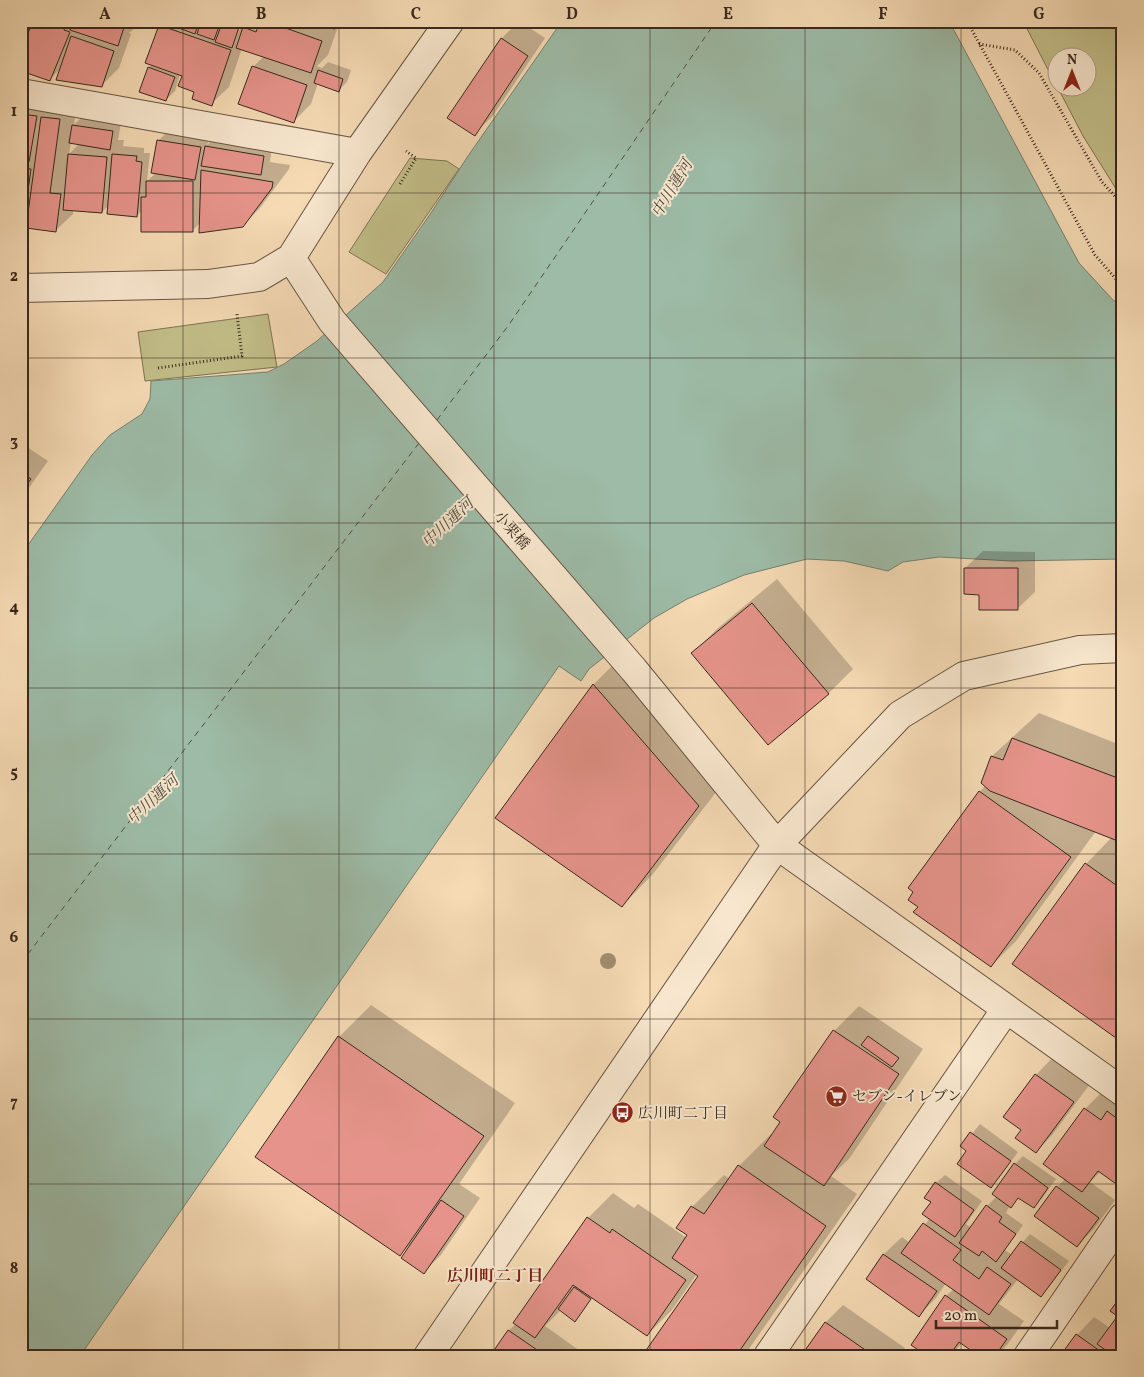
<svg xmlns="http://www.w3.org/2000/svg" width="1144" height="1377" viewBox="0 0 1144 1377" font-family="Vollkorn,'Noto Serif JP',serif">
	<style>
		.green { fill: #c2be89; stroke: #7d7453 }
		.water { fill: #9dbba7; stroke: #758170 }
		.shadow { fill: #0003; fill-rule: evenodd }
		.lines { fill: none; stroke-linecap: round; stroke-linejoin: round }
		.ferry { stroke: #514e40; stroke-width: 1; stroke-dasharray: 6 5; stroke-linecap: butt }
		.building { fill: #e6948b; stroke: #38291d }
		.minor-casing { stroke: #675543; stroke-width: 30 }
		.path { stroke: #38291d; stroke-width: 3; stroke-dasharray: 1 2.5; stroke-linecap: butt }
		.minor { stroke: #f8e7ce; stroke-width: 28 }
		.tree { fill: #a08d70 }
		.grid { fill: none; stroke: #38291d; stroke-width: 1; stroke-opacity: 0.55 }
		.labels { text-anchor: middle; stroke-width: 4; stroke-linejoin: round; paint-order: stroke }
		.street-label { font-size: 15px; fill: #38291d; stroke: #f8e7ce }
		.poi-label { font-size: 15px; fill: #38291d; stroke: #f8e7ce; text-anchor: start }
		.water-label { font-size: 16px; font-style: italic; fill: #514e40; stroke: #f8e7ce }
		.neighbourhood-label { font-size: 16px; font-weight: bold; fill: #7a1f14; stroke: #f8e7ce }
		.neatline { fill: none; stroke: #38291d; stroke-width: 2 }
		.grid-label { font-size: 16px; text-anchor: middle; font-weight: bold; fill: #38291d }
	</style>
	<rect width="100%" height="100%" fill="#f5dab4"/>
	<filter id="stains"><feTurbulence type="fractalNoise" baseFrequency=".004" numOctaves="4"/><feColorMatrix values="0 0 0 0 .2 0 0 0 0 .09 0 0 0 0 .02 0 0 0 .5 -.17"/></filter>
	<radialGradient id="worn" r=".72"><stop offset=".6" stop-color="#630" stop-opacity="0"/><stop offset="1" stop-color="#630" stop-opacity=".3"/></radialGradient>
	<path class="green" d="M1023,21H1123V200L1083,136L1058,88H1086V58H1056V85Z
		M410,158L447,161L459,169L386,274L349,252Z
		M268,314L277,367L145,381L138,332Z"/>
	<path class="water" d="M562,21H949L1079,263L1113,300L1123,306V559L1012,561L939,557L903,562L888,571L844,561L807,559L744,575L687,599L654,618L589,669L581,681L559,666L80,1356H21V555L92,455L110,435L142,414L150,399L151,381L268,372L284,364L317,341L383,282L431,213L468,156Z"/>
	<path class="shadow" d="M21,21H137L135,28L129,33L131,34L119,68L101,86L61,68L49,80L21,69Z
		M163,21H240L237,30H240L242,21H246L244,28L251,21H340L328,55L317,66L322,68L328,62L351,70L347,82L339,90L318,83L311,104L293,122L253,67L264,56L242,48L229,87L211,104L196,91L184,75L180,74L175,91L166,100L149,68L152,64L160,26Z
		M519,21L545,38L492,117L474,134L502,38Z
		M21,94L77,102L74,125L82,117L121,123L118,140H124L123,146L144,148V153H150L147,181L156,173L158,141L167,132L209,139L207,145L214,138L272,147L270,162L290,165L289,169L260,208L242,226L200,223L192,231L142,210L137,216L109,205L102,212L73,210V214L55,231L28,221L21,227ZM71,142L79,144L69,154Z
		M21,443L48,461L21,499Z
		M983,551L1035,552V592L1017,609L980,594L965,568Z
		M777,579L853,669L828,694L693,653L718,628Z
		M625,653L730,774L653,874L622,906L497,817L594,684Z
		M1039,713L1123,746V1042L1014,964L1086,864L1112,837L1096,831L1016,941L991,966L920,906L980,792L985,786L982,783L992,756Z
		M371,1005L515,1103L459,1184L480,1198L441,1255L424,1272L409,1246L400,1255L257,1156L339,1037Z
		M859,1006L923,1049L849,1159L831,1176L857,1194L744,1356H644L700,1275L697,1274L672,1310L647,1335L593,1297L575,1320L561,1310L545,1326L587,1356H492L509,1330L516,1324L588,1218L613,1193L634,1208L638,1204L687,1238L689,1235L678,1228L692,1207L724,1175L730,1179L739,1166L771,1134L773,1135L834,1031Z
		M1053,1057L1090,1084L1053,1134L1036,1152L1023,1129L1005,1117L1036,1075Z
		M1102,1092L1123,1097V1180L1101,1171L1090,1182L1115,1200L1094,1229L1076,1246L1057,1187L1065,1179L1085,1109Z
		M980,1124L1018,1152L999,1177L991,1186L968,1151L962,1146Z
		M1023,1156L1056,1179L1042,1198L1034,1207L1020,1197L1009,1207L1006,1213L1023,1225L1005,1250L1012,1255L1030,1234L1069,1261L1049,1287L1041,1296L1018,1279L999,1304L1024,1321L1007,1345L996,1356H981L962,1343L953,1353L956,1356H914L920,1350L946,1296L954,1289L946,1283L936,1298L919,1315L867,1279L884,1254L902,1237L910,1243L930,1218L933,1202L926,1198L936,1183L945,1175L982,1201L966,1224L972,1228L987,1206L997,1196L1015,1164Z
		M1123,1295V1356H1062L1077,1335L1094,1317L1110,1328L1119,1316Z
		M843,1305L905,1348L899,1356H802L826,1322Z"/>
	<g class="lines">
		<path class="ferry" d="M437,420L508,326L716,21
			M21,963L419,443"/>
	</g>
	<path class="building" d="M21,21H30L21,43Z
		M33,21H67L64,30L70,32L50,81L21,71V50Z
		M72,21H126L118,46L70,30Z
		M160,21H199L195,34Z
		M201,21H221L214,40L197,34Z
		M223,21L239,27L232,48L215,42Z
		M260,21H266L322,41L311,73L236,48L243,27L256,32Z
		M314,21H336L335,29L314,25Z
		M159,25L231,50L212,106L192,99L194,92L178,86L182,76L145,63Z
		M71,36L114,51L102,87L56,80Z
		M501,38L528,56L475,136L447,118Z
		M252,66L307,85L294,123L238,104Z
		M148,67L175,77L166,101L139,92Z
		M318,70L343,79L339,92L314,83Z
		M21,114L37,116L29,162L21,160Z
		M41,117L60,119L50,193L61,194L56,232L26,228Z
		M72,125L113,131L110,150L69,143Z
		M157,140L201,147L195,180L151,173Z
		M205,146L264,156L261,175L201,166Z
		M68,154L107,157L102,213L63,210Z
		M112,154L137,156L136,161L142,162L137,217L107,214Z
		M21,168L31,169L23,228H21Z
		M201,170L273,182L272,188L243,227L199,233Z
		M146,181H193V232H141V197H146Z
		M21,472L31,479L21,493Z
		M964,568H1018V610H979V595L964,594Z
		M752,603L829,694L768,745L691,653Z
		M593,684L699,806L622,907L495,818Z
		M1012,738L1123,780V843L990,791L981,783L991,756L1003,760Z
		M979,791L1071,857L991,967L913,912L918,907L908,900L913,892L908,888Z
		M1085,863L1123,890V1043L1012,964Z
		M833,1030L899,1074L824,1186L764,1146L780,1122L773,1117Z
		M338,1036L484,1136L400,1256L255,1157Z
		M868,1036L899,1058L892,1067L861,1045Z
		M1035,1074L1074,1102L1036,1153L1015,1138L1021,1130L1003,1117Z
		M1084,1108L1101,1120L1107,1111L1123,1123V1180L1119,1186L1098,1171L1082,1192L1043,1164Z
		M970,1132L1011,1161L991,1188L957,1164L966,1151L960,1146Z
		M1014,1163L1048,1188L1034,1208L1018,1198L1011,1208L992,1194Z
		M738,1165L826,1226L736,1356H642L698,1276L672,1258L687,1235L676,1228L691,1206L704,1214Z
		M935,1182L974,1210L955,1237L922,1214L931,1202L924,1198Z
		M1056,1186L1099,1218L1077,1247L1034,1216Z
		M441,1200L464,1216L424,1274L401,1258Z
		M986,1205L1002,1217L999,1222L1016,1234L996,1262L982,1251L979,1256L959,1243Z
		M587,1217L610,1233L612,1229L686,1280L647,1336L573,1285L535,1338L513,1323Z
		M923,1223L961,1250L953,1260L979,1279L987,1267L1011,1284L989,1315L901,1253Z
		M1021,1241L1061,1270L1041,1297L1001,1268Z
		M883,1254L937,1291L919,1317L866,1279Z
		M574,1287L591,1299L575,1322L558,1309Z
		M1123,1293V1320L1110,1311Z
		M945,1295L1007,1339L995,1356H979L959,1342L949,1356H927L911,1345Z
		M1116,1318L1123,1323V1356H1114L1097,1344Z
		M825,1322L874,1356H801Z
		M508,1330L546,1356H490Z
		M1076,1334L1107,1356H1060Z"/>
	<g class="lines">
		<defs>
			<path id="minor" d="M21,93L357,153
				M291,258L332,321L634,670L777,845L1123,1092
				M21,288L208,284L259,277L291,258L357,153L450,21
				M428,1356L777,845L900,715L964,676L1080,650L1123,648
				M768,1356L1006,1009
				M1028,1356L1123,1217"/>
		</defs>
		<use href="#minor" class="minor-casing"/>
		<path class="path" d="M967,21L1095,255L1123,287
			M979,44L1015,50L1039,73L1102,182L1123,205
			M400,184L416,158L406,151
			M158,368L242,356L237,314"/>
		<use href="#minor" class="minor"/>
	</g>
	<circle class="tree" cx="608" cy="961" r="8"/>
	<path class="grid" d="M183,21V1356M339,21V1356M494,21V1356M650,21V1356M805,21V1356M961,21V1356M21,193H1123M21,358H1123M21,523H1123M21,688H1123M21,854H1123M21,1019H1123M21,1184H1123"/>
	<defs>
		<symbol id="supermarket-disc" viewBox="-11 -11 22 22"><circle r="9.5" fill="#8f2418" stroke="#f8e7ce"/><path d="M-6-5.5h2.5l.6 2H6L4.5 2H-2.5L-4.4-4H-6ZM-1.5 3.2a1.3 1.3 0 1 0 .1 0ZM3 3.2a1.3 1.3 0 1 0 .1 0Z" fill="#fff"/></symbol>
		<symbol id="bus-disc" viewBox="-11 -11 22 22"><circle r="9.5" fill="#8f2418" stroke="#f8e7ce"/><path d="M-5-6H5V4H4V6H2V4H-2V6H-4V4H-5ZM-3.5-4V0h7V-4ZM-3.5 1.2v1.5H-2V1.2ZM2 1.2v1.5H3.5V1.2Z" fill="#fff"/></symbol>
	</defs>
	<g fill-rule="evenodd">
		<use href="#supermarket-disc" x="824" y="1084" width="25" height="25"/>
		<use href="#bus-disc" x="610" y="1100" width="25" height="25"/>
	</g>
	<g class="labels">
		<g class="street-label">
			<text transform="translate(512 530) rotate(49)" y="5">小栗橋</text>
		</g>
		<g class="poi-label">
			<text x="852" y="1101">セブン-イレブン</text>
			<text x="638" y="1118">広川町二丁目</text>
		</g>
		<g class="water-label">
			<text transform="translate(671 188) rotate(-59)" y="6">中川運河</text>
			<text transform="translate(447 522) rotate(-43)" y="6">中川運河</text>
			<text transform="translate(152 799) rotate(-43)" y="6">中川運河</text>
		</g>
		<g class="neighbourhood-label">
			<text x="495" y="1281">広川町二丁目</text>
		</g>
	</g>
	<rect width="1144" height="1377" fill="none" stroke="#f5dab4" stroke-width="55"/>
	<g transform="translate(1072 72)"><circle r="24" fill="#f8e7ce" stroke="#ab9b87"/>
	<path d="M0-4L9 19L0 12L-9 19Z" fill="#8f2418"/>
	<text y="-8" font-size="14" font-weight="bold" text-anchor="middle" fill="#38291d">N</text>
	</g>
	<path d="M936 1320v8h121v-8" fill="none" stroke="#38291d" stroke-width="2.5"/>
	<text x="944" y="1320" font-size="15" fill="#38291d" stroke="#f8e7ce" stroke-width="4" paint-order="stroke">20 m</text>
	<rect x="28" y="28" width="1088" height="1322" class="neatline"/>
	<g class="grid-label">
		<text x="105" y="19">A</text>
		<text x="261" y="19">B</text>
		<text x="416" y="19">C</text>
		<text x="572" y="19">D</text>
		<text x="728" y="19">E</text>
		<text x="883" y="19">F</text>
		<text x="1039" y="19">G</text>
		<text x="14" y="116">1</text>
		<text x="14" y="281">2</text>
		<text x="14" y="446">3</text>
		<text x="14" y="612">4</text>
		<text x="14" y="777">5</text>
		<text x="14" y="942">6</text>
		<text x="14" y="1107">7</text>
		<text x="14" y="1273">8</text>
	</g>
	<rect width="100%" height="100%" filter="url(#stains)"/>
	<rect width="100%" height="100%" fill="url(#worn)"/>
</svg>
